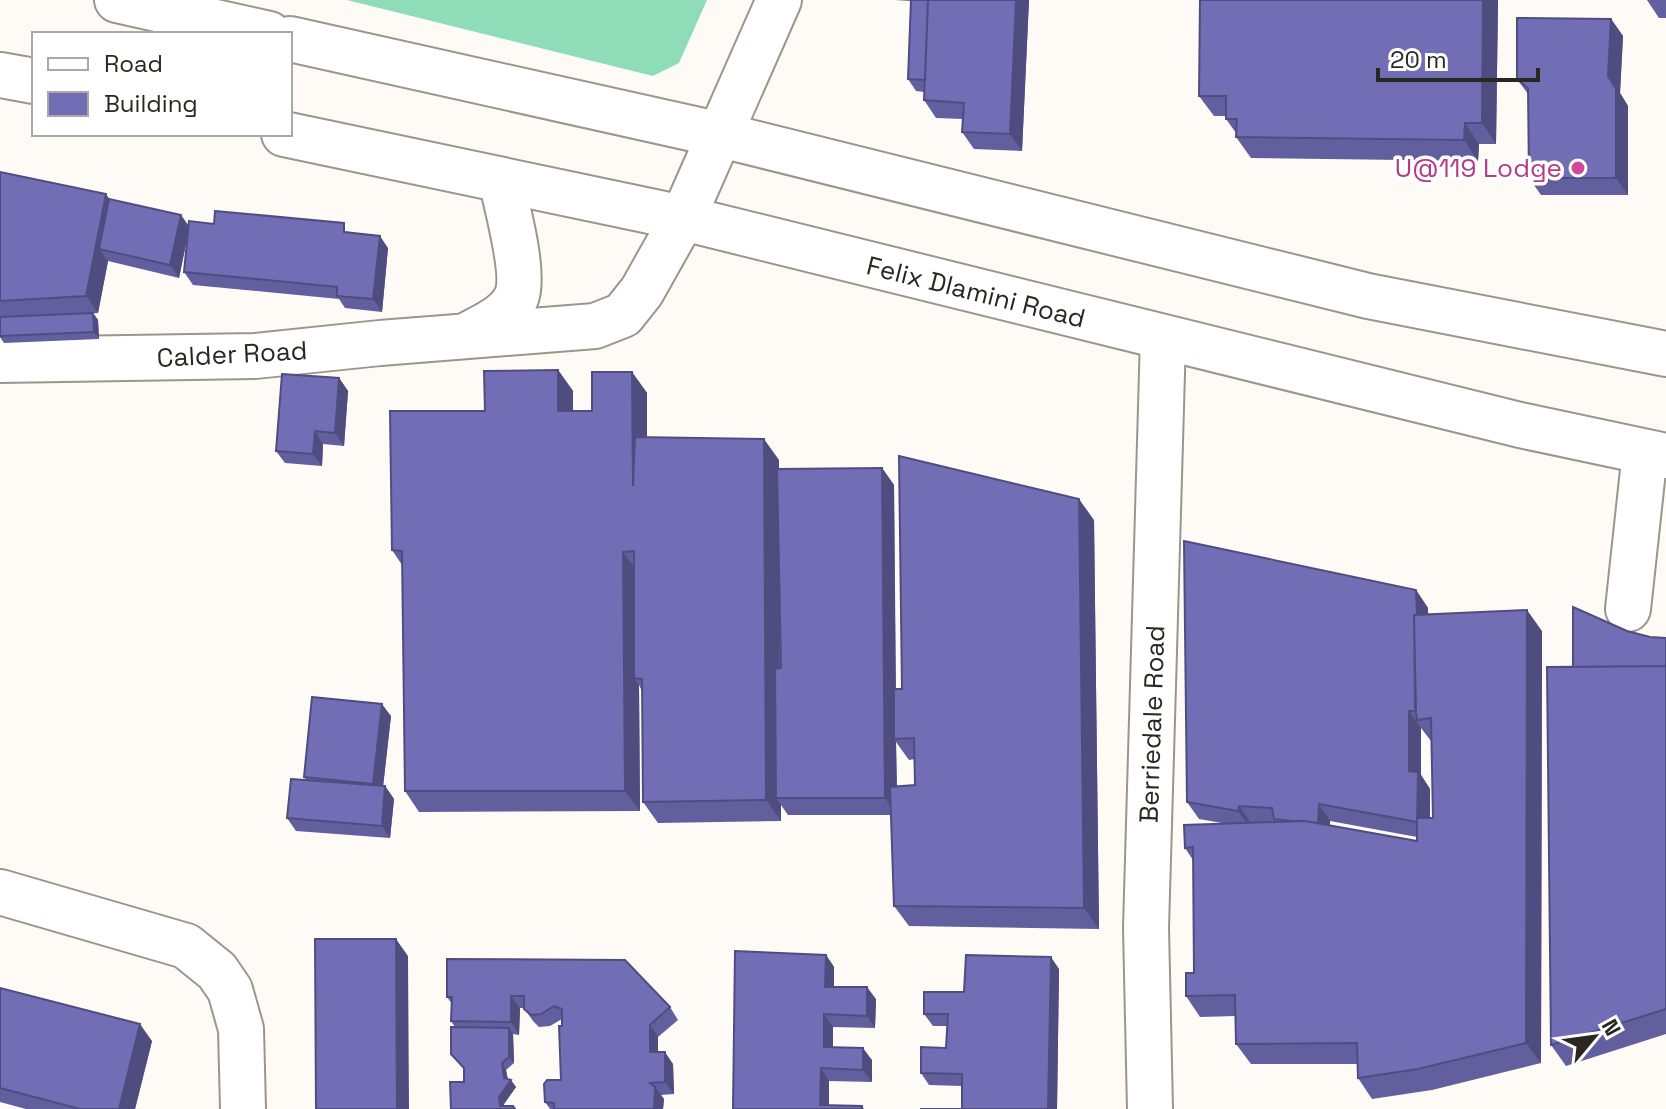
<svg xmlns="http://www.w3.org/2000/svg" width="1666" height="1109" viewBox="0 0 1666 1109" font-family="'Space Grotesk',sans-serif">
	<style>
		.grass { fill: #8fdcb9 }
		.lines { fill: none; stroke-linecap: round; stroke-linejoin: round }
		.minor-casing { stroke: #9c968a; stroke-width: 48 }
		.major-casing { stroke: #9c968a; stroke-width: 48 }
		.minor { stroke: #fff; stroke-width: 44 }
		.major { stroke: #fff; stroke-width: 44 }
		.wall { fill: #615f9d; fill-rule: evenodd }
		.shaded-wall { fill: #4f4d7f }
		.building { fill: #716eb6; stroke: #4f4d7f; stroke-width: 2 }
		.hotel-dot { fill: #d1479c; stroke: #fff; stroke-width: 3 }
		.labels { text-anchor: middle; stroke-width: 7; stroke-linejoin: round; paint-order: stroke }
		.hotel-label { font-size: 26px; fill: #b23c85; stroke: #fff; text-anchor: end }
		.street-label { font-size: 26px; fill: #2a2723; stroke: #fff }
	</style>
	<rect width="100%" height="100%" fill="#fefbf6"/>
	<path class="grass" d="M347,0H707L679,63L653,76Z"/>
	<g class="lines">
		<defs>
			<path id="minor" d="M466,336C483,326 507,317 516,298C526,276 507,206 501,180
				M0,360L255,356L380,343L595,326L623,315L642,291L683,218L779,0
				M1628,609L1645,452
				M0,892L186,946L217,971L230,990L241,1029L243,1109
				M1150,1109L1146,928L1163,338"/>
			<path id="major" d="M117,0L269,34
				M290,39L721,135L1368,296L1666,354
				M0,75L34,81
				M284,134L683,218L1520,425L1666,456"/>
		</defs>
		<use href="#minor" class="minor-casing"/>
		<use href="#major" class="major-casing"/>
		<use href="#minor" class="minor"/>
		<use href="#major" class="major"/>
	</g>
	<path class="wall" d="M895,0H1029L1022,151L974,149L962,132L963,119L936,118L924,100V92L916,91L908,79L911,1Z
		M1200,0H1498L1496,144H1479L1478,161L1251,158L1236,137V133L1226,119V116H1214L1199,96Z
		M1647,0H1666V18H1659Z
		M1611,19L1623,36L1620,93L1628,106V195H1541L1529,178L1528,94L1517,79Z
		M0,172L109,199L181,215L189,226L214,224L351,232L388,248L382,312L345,308L339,299L193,285L184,272L188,235L179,278L108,261L98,313L71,314L93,313L98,320L99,339L4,343L0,337Z
		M558,370L573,391V411H592L632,372L647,393V437L779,460V469L882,468L894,485L896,689H902L1094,520L1099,929L909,926L894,906L891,815H788L781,805V821L658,823L643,802L642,691L639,685L640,811L419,812L405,791L402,565L392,550L485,411ZM896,742L909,760L915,759V785L897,786Z
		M339,378L348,391L344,446L323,444L322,466L285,463L276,451Z
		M1416,590L1428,608V614L1542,631L1541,1063L1432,1090L1372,1099L1358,1078L1357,1064H1251L1236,1044L1235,1016L1200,1017L1186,996L1194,973L1193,860L1185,848L1222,823L1199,819L1187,802ZM1421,728L1431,741L1433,818H1430V789L1421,775ZM1330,821L1417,837V841L1330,825Z
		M1627,631L1650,637L1666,638V1034L1566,1066L1551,1045L1573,667Z
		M391,716L383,786H385L394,799L390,838L296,831L287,818L306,780L304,777Z
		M826,955L834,967V987L876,999L875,1028L833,1027V1047L872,1060V1082L829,1081V1105L862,1106L864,1109H733Z
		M447,959L670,1007L678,1020L658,1037V1052L673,1064L674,1094L661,1095L664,1099L663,1109H550L545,1102L561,1080L562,1019L550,1026L539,1027L533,1021L524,1008H520L519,1035L513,1034L514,1063L506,1070L508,1079L516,1087L504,1104L451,1109L464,1082V1069L451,1054L455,1027L451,1021L452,1004L447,997Z
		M1059,969L1057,1109H920H962V1086L929,1085L921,1073L946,1048L947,1026H933L924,1014L964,992Z
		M0,988L152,1041L135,1109H26L0,1102Z"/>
	<path class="shaded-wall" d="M1016,0H1029L1022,151L1010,134Z
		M1483,0H1498L1496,144L1482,123Z
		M1611,19L1623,36L1620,93L1628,106V195L1616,178L1608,76Z
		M1465,123L1479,144L1478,161L1464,140Z
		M106,194L118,212L99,249L108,261L98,313L86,296Z
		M181,215L189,228L179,278L170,265Z
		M380,236L388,248L382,312L373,299Z
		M93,313L98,320L99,339L94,332Z
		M558,370L573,391V432L558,411Z
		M632,372L647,393V507L633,486Z
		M339,378L348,391L344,446L335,433Z
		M315,431L323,444L322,466L313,454Z
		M764,439L779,460L780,798H776L781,805V821L766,800Z
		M882,468L894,485L896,739H894L896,742L897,815L885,798Z
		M1079,499L1094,520L1099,929L1084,908Z
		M623,552L638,572L634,678L639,685L640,811L625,791Z
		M1416,590L1428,608L1430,719L1418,710Z
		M1527,610L1542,631L1541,1063L1526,1043Z
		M382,704L391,716L382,796L373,784Z
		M1409,711L1421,728V775L1430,789V839L1418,822L1409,771Z
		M385,786L394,799L390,838L382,826Z
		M1319,804L1330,821V841L1318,824Z
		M1239,806L1251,823L1250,828L1238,811Z
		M396,939L408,956L409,1109H397Z
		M826,955L834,967V999L825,987Z
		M1051,957L1059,969L1057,1109H1048Z
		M867,987L876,999L875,1028L867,1016Z
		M511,996L520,1008L519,1035L511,1022Z
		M824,1014L833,1027V1059L824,1047Z
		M140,1024L152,1041L135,1109H119Z
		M650,1025L658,1037V1064L650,1052Z
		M509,1028L513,1034L514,1063L509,1057Z
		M863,1048L872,1060V1082L863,1070Z
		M665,1052L673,1064L674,1094L665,1082Z
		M502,1063L506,1070L508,1084L504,1078Z
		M821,1068L829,1081V1109L820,1105Z
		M511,1080L516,1087L504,1104V1109L500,1106L499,1097Z
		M655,1087L664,1099L663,1109H654Z"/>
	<path class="building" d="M911,0H928L925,80L908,79Z
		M928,0H1016L1010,134L962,132L964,103L924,100Z
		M1200,0H1483L1482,123H1465L1464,140L1236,137L1237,119H1226V96H1199Z
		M1517,18L1611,19L1608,76L1616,89V178H1529L1528,88L1517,79Z
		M0,172L106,194L86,296L0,301Z
		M109,199L181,215L170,265L99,249Z
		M215,211L344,223V232L380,236L373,299L337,296V287L184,272L189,221L214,224Z
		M93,313L94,332L0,336V317Z
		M558,370V411H592V372H632L633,486L635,437L764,439L766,800L643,802L642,679L634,678V551L623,552L625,791H405L402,551L392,550L390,411H485L484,371Z
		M282,374L339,378L335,433L315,431L313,454L276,451Z
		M899,456L1079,499L1084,908L894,906L890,787L915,785L914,738L894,739V689H902Z
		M882,468L885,798H776L775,669L781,668L777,469Z
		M1184,541L1416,590L1417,615H1414L1416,711H1409V771L1418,772L1417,822L1319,804L1318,823L1305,821H1292L1274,819L1272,808L1239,806L1238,811L1187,802Z
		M1573,607L1627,631L1650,637L1666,638V666L1573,667Z
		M1527,610L1526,1043L1418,1069L1358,1078L1357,1043L1236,1044L1235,995L1186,996V973H1194L1193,847L1185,848L1184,825L1305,821L1417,841V818H1433L1431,718L1417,720L1415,707L1414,615Z
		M1666,666V1009L1551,1045L1547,667Z
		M312,697L382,704L373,784L304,777Z
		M291,779L385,786L382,826L287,818Z
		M315,939H396L397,1109H316Z
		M735,951L826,955L825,987H867V1016L824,1014V1047L863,1048V1070L821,1068L820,1105L862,1106V1109H733Z
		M966,955L1051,957L1048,1109H920H962V1074L921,1073V1047L946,1048L948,1014H924V992H964Z
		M447,959L625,960L670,1007L650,1025V1052H665V1082L650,1083L655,1087L654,1109H554V1103L545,1102L544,1084L547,1080H561L559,1026H562V1009L554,1006L541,1014L531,1015L524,1009V996H511V1022L451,1021L452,997H447Z
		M0,988L140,1024L119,1109H80L0,1088Z
		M451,1027L509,1028V1057L502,1063L504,1078L511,1080L499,1097L500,1106H513L515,1109H451L450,1082H464V1068L451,1054Z"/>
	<circle class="hotel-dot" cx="1578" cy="168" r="8"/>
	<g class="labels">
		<g class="hotel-label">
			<text x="1562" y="177">U@119 Lodge</text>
		</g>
		<g class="street-label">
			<text transform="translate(976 292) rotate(14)" y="9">Felix Dlamini Road</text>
			<text transform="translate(232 354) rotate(-3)" y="9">Calder Road</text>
			<text transform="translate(1152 724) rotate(-88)" y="9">Berriedale Road</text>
		</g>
	</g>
	<rect x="32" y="32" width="260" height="104" fill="#ffffff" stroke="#aaa9a7" stroke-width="2"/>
	<rect x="48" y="58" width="40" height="12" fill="#ffffff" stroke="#aaa9a7" stroke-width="2"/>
	<text x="104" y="72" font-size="24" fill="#2a2723">Road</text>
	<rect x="48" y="92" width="40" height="24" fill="#716eb6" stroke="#aaa9a7" stroke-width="2"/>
	<text x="104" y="112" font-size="24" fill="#2a2723">Building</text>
	<g transform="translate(1594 1037) rotate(61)" stroke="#ffffff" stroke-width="6" paint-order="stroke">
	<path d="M0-6L14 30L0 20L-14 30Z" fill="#2a2723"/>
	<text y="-12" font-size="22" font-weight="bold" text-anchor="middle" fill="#2a2723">N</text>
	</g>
	<path d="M1378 68v12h160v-12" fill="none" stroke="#2a2723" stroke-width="4"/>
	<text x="1390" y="68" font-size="24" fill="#2a2723" stroke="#ffffff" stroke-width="6" paint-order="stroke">20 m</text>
</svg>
